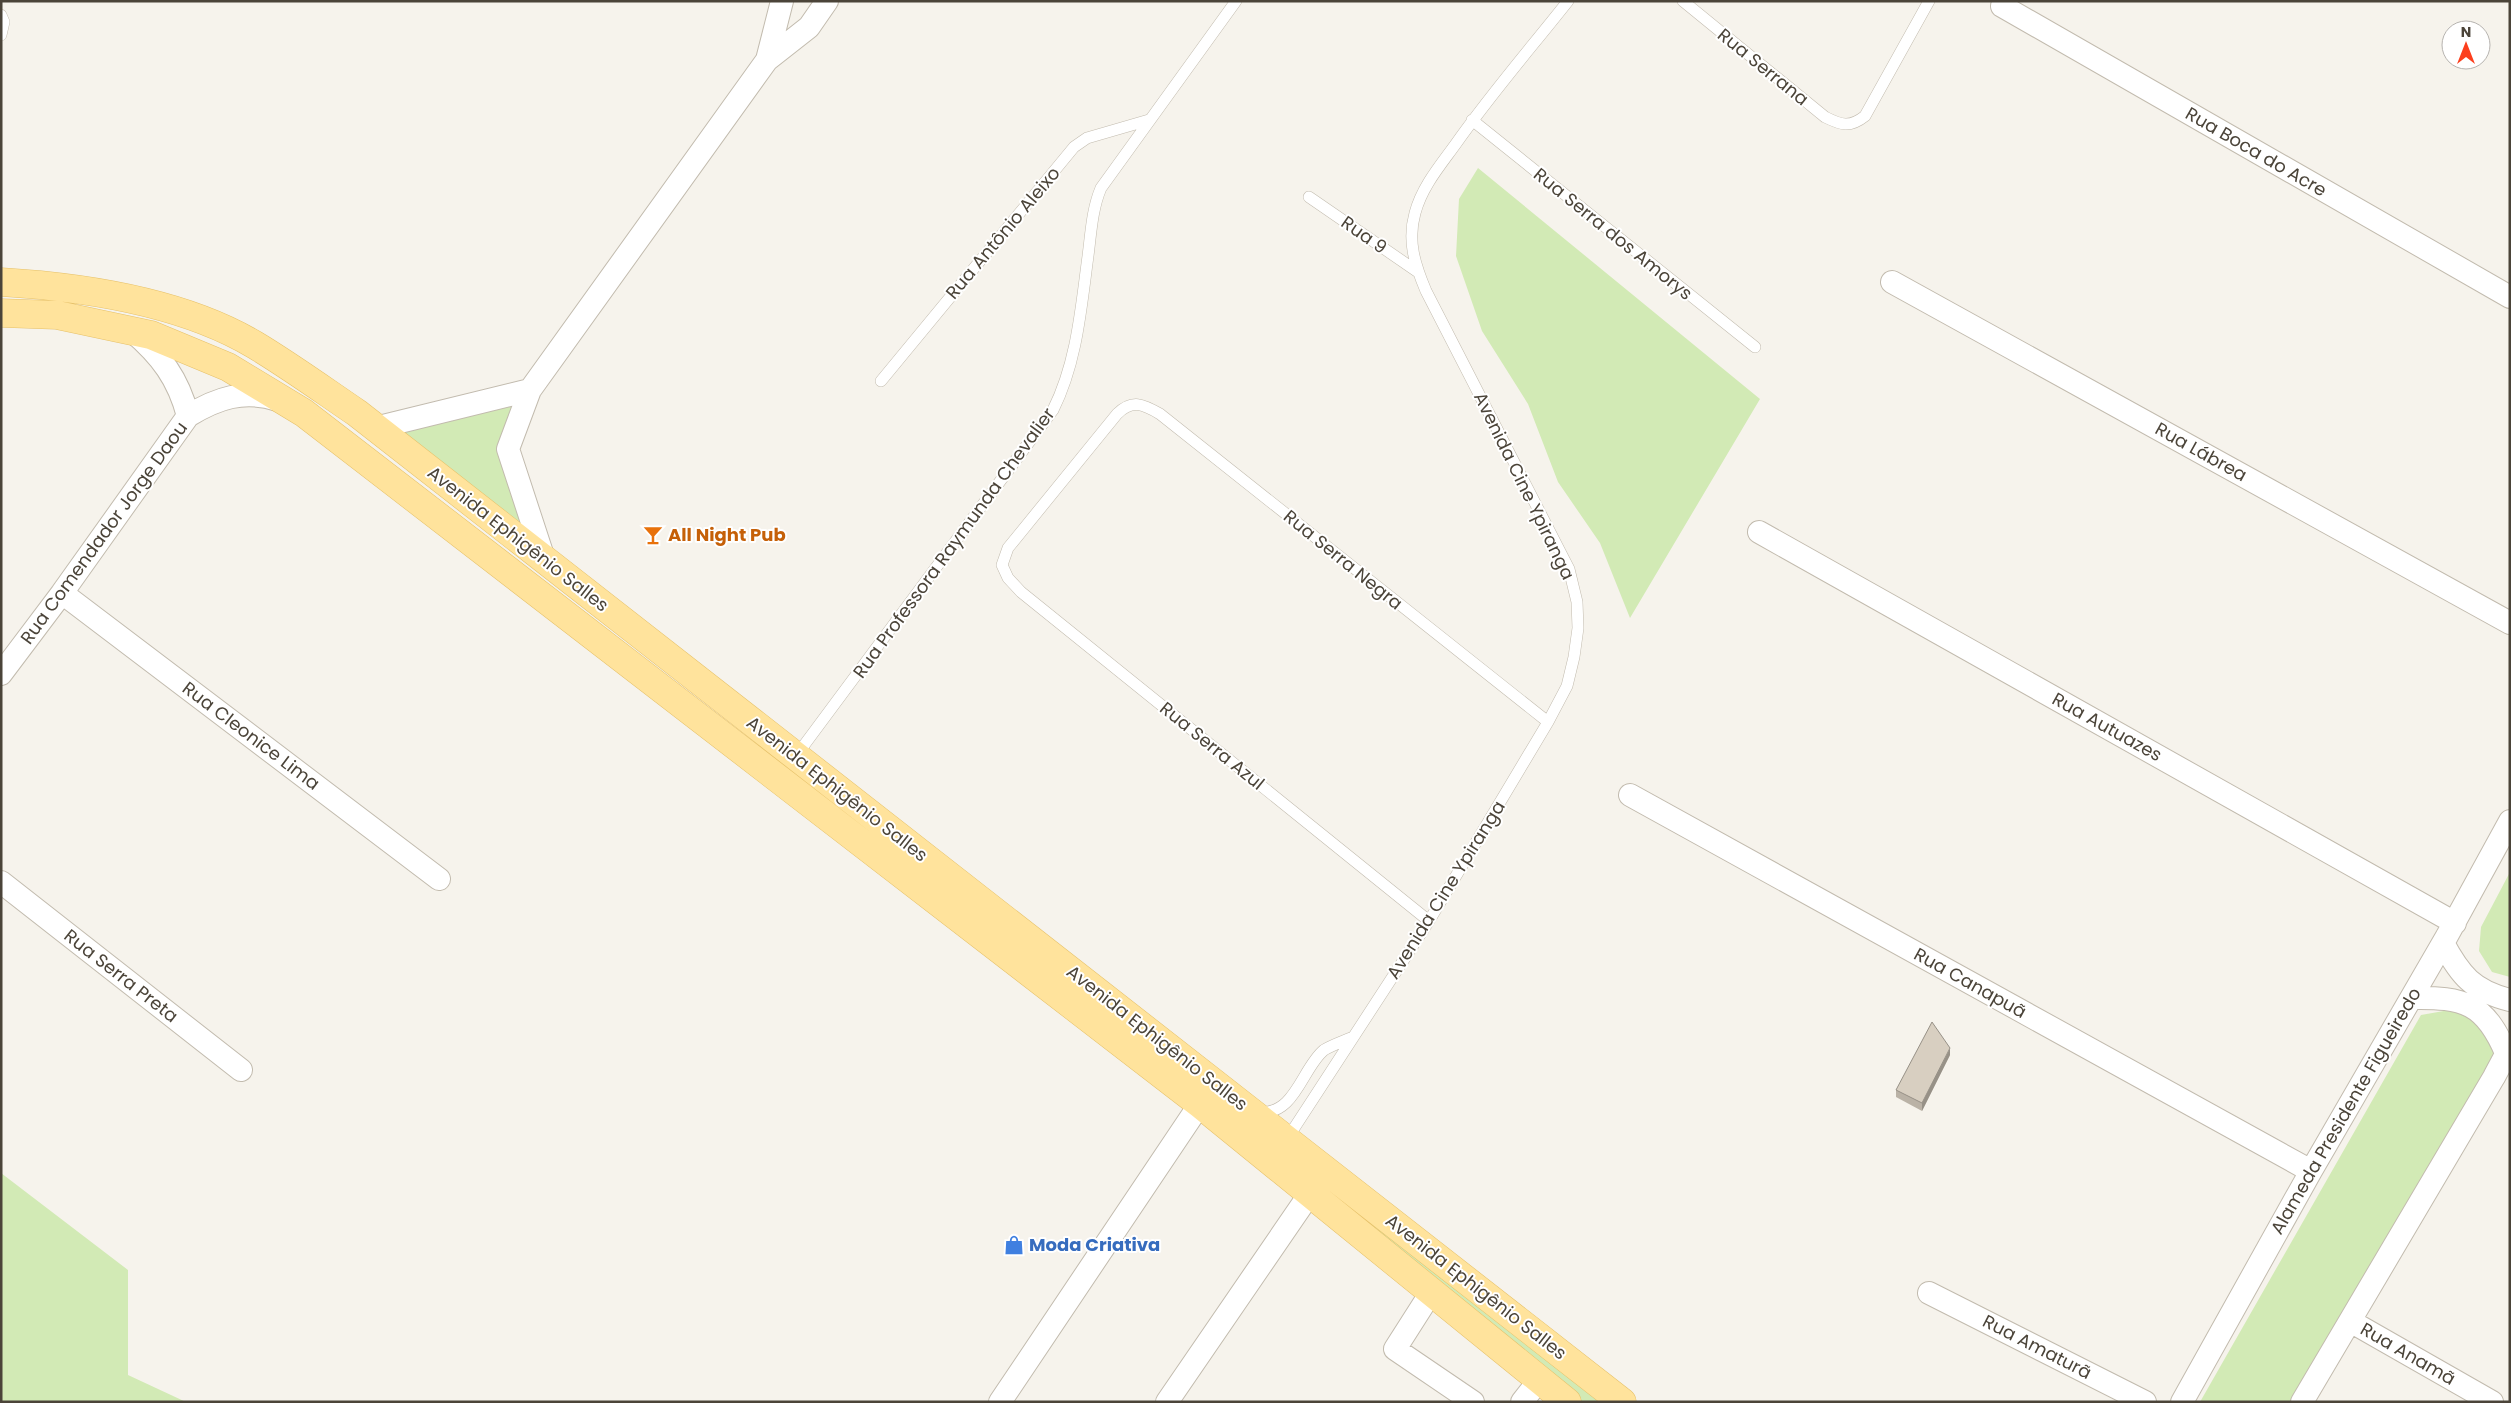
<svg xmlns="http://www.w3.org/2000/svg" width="2511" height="1403" viewBox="0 0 2511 1403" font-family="Poppins,sans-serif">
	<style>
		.green { fill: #d2eab5 }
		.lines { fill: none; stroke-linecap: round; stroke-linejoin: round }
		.service-casing { stroke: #c2bbae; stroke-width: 12 }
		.minor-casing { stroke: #c2bbae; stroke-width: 24 }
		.primary-casing { stroke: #e6c16a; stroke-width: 29 }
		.service { stroke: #fff; stroke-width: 11 }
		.minor { stroke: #fff; stroke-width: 22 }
		.primary { stroke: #ffe39c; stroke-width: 28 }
		.wall { fill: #bab2a6 }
		.shaded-wall { fill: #979187 }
		.building { fill: #d8cfc1; stroke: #979187 }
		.labels { text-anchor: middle; stroke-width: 4; stroke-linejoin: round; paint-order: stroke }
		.street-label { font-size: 18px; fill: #4b4439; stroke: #fff }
		.food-label { font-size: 18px; font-weight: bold; fill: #c56008; stroke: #fff; text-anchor: start }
		.shop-label { font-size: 18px; font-weight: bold; fill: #366cbe; stroke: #fff; text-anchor: start }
	</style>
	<rect width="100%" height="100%" fill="#f6f3ec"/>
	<path class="green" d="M1478,168L1760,399L1630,618L1600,543L1558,482L1528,404L1482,331L1456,256L1459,199Z
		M518,403L502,450L526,529L394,440V424Z
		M2510,872V977L2492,972L2479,951L2481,927Z
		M2455,1009C2481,1020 2496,1023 2494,1055L2293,1402H2200L2421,1015Z
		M1269,1131L1604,1402H1578L1257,1142Z
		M1,1173L128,1270V1375L186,1402H1Z"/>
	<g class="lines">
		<defs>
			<path id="service" d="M1683,1L1825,117C1841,125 1850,128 1865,116L1929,1
				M1,15L4,22L1,35
				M1472,120L1755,347
				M1309,197L1418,272
				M881,381L1074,147L1087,138L1149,120
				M796,756L1053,410C1077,362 1081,308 1088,256C1091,233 1092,209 1101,188L1236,1
				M1429,921L1021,592L1008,578L1002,565L1008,548L1117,414C1132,399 1143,404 1160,414L1548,722
				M1259,1112C1295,1116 1302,1068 1324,1050C1332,1045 1344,1041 1353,1037
				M1287,1139L1429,921L1548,722L1567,686L1574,657L1578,628L1577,602L1569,569L1426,291C1415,265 1407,241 1415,213C1422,187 1439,167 1455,145C1490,95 1530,49 1568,1"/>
			<path id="minor" d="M2002,6L2510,297
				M767,60L782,1
				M1892,282L2510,623
				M132,331C161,356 178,378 188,416
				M375,428L530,390
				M1759,532L2455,923
				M544,559L508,449L530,390L767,60L809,27L827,1
				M62,593L439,879
				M1,674L62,593L188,416C217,398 244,389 278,400
				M1630,795L2311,1171
				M1,882L241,1070
				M2443,943C2460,975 2473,991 2510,1000
				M2412,998C2464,997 2485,1003 2506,1053
				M1432,1291L1395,1349L1473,1402
				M1929,1293L2145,1402
				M2350,1321L2492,1402
				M1000,1402L1200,1104
				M1167,1402L1311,1192
				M1522,1402L1540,1379
				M2182,1402L2311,1171L2447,936L2510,821
				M2302,1402L2494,1077L2510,1047"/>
			<path id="primary" d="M1,282C84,287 183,302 255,345C290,366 323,390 357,413L1622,1402
				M1,313L57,315L151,335L228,367L304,413L1200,1104L1567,1402"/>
		</defs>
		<use href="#service" class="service-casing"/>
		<use href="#minor" class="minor-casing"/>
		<use href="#primary" class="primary-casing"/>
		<use href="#service" class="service"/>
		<use href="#minor" class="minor"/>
		<use href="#primary" class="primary"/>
	</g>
	<path class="wall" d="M1950,1055L1922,1111L1896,1097V1090Z"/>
	<path class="shaded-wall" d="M1950,1048V1055L1922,1111V1103Z"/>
	<path class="building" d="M1932,1022L1950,1048L1922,1103L1896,1090Z"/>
	<defs>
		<symbol id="bar-bare" viewBox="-9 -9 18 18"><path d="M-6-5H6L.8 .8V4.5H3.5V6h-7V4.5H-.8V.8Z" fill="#e8710a" stroke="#fff" stroke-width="2.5" paint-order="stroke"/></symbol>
		<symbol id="shop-bare" viewBox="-9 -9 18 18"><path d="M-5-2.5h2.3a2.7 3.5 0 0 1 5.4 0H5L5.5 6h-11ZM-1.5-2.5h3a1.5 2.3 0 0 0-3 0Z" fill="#3f7fe0" stroke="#fff" stroke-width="2.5" paint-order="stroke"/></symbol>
	</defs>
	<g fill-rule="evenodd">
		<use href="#bar-bare" x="639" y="521" width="28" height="28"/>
		<use href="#shop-bare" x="1000" y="1231" width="28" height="28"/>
	</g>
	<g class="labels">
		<g class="street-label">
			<text transform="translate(1763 67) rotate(39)" y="6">Rua Serrana</text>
			<text transform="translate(2256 152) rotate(30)" y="6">Rua Boca do Acre</text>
			<text transform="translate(1003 233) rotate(-50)" y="6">Rua Antônio Aleixo</text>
			<text transform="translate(1613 234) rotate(39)" y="6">Rua Serra dos Amorys</text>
			<text transform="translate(1364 235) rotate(35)" y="6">Rua 9</text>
			<text transform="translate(2201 452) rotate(29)" y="6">Rua Lábrea</text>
			<text transform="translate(1524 486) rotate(64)" y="6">Avenida Cine Ypiranga</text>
			<text transform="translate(104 533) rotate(-54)" y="6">Rua Comendador Jorge Daou</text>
			<text transform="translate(518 539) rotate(38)" y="6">Avenida Ephigênio Salles</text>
			<text transform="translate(954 543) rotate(-54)" y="6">Rua Professora Raymunda Chevalier</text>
			<text transform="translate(1343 560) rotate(39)" y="6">Rua Serra Negra</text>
			<text transform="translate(2107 727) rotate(29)" y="6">Rua Autuazes</text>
			<text transform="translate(251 736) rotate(37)" y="6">Rua Cleonice Lima</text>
			<text transform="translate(1212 746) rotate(39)" y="6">Rua Serra Azul</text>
			<text transform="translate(837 789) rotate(38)" y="6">Avenida Ephigênio Salles</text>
			<text transform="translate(1446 890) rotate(-58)" y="6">Avenida Cine Ypiranga</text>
			<text transform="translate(121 976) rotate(38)" y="6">Rua Serra Preta</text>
			<text transform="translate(1970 983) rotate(29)" y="6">Rua Canapuã</text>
			<text transform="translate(1157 1038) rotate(38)" y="6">Avenida Ephigênio Salles</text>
			<text transform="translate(2346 1111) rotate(-60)" y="6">Alameda Presidente Figueiredo</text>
			<text transform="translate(1476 1287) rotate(38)" y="6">Avenida Ephigênio Salles</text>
			<text transform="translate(2037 1347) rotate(27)" y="6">Rua Amaturã</text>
			<text transform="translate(2408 1354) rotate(30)" y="6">Rua Anamã</text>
		</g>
		<g class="food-label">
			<text x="668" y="541">All Night Pub</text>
		</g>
		<g class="shop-label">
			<text x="1029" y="1251">Moda Criativa</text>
		</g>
	</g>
	<rect width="2511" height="1403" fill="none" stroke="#4b4439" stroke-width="5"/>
	<g transform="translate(2466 45)"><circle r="24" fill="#ffffff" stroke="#b7b4b0"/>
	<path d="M0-4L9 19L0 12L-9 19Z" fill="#fc3f1d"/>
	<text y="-8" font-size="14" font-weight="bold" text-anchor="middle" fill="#4b4439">N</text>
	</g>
</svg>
